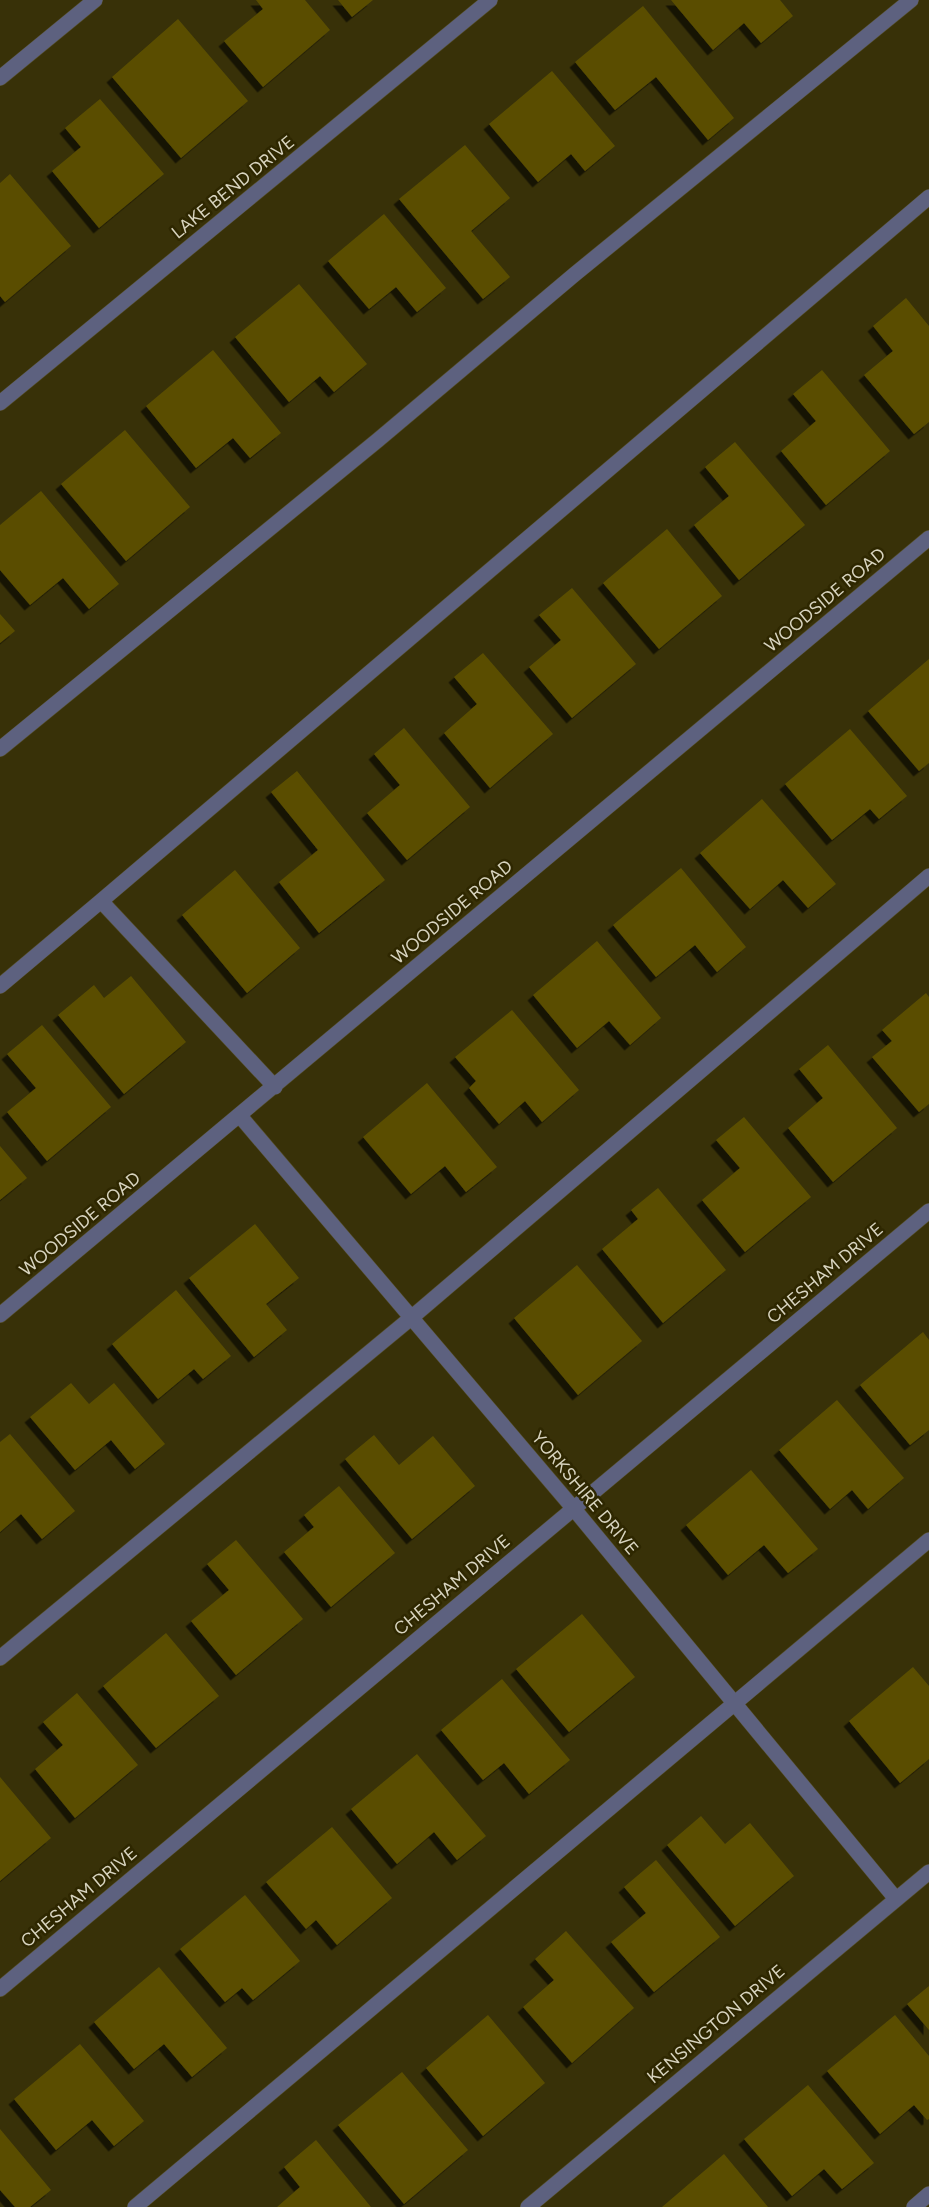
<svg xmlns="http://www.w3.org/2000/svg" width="929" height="2207" viewBox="0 0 929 2207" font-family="Figtree,sans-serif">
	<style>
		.building { fill: #5a4e03; filter: url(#shadow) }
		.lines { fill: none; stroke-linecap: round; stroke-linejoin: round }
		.minor-casing { stroke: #554e29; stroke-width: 16 }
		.minor { stroke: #5d617f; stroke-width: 15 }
		.labels { text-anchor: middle; stroke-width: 5; stroke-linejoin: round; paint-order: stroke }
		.street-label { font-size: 18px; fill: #d8d4bf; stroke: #2e2700 }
	</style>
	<defs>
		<filter id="shadow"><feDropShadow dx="-5.5" dy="5.5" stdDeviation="0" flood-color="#0009"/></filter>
	</defs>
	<rect width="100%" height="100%" fill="#383108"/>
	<path class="building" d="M256,0H305L330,30L263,87L224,41L263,9Z
		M338,0H373L352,17Z
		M671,0H780L793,16L761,43L744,23L713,50Z
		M643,6L734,118L708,140L656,77L615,110L575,62Z
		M178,19L248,101L181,158L112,77Z
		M552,71L615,146L585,171L571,154L538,182L489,124Z
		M100,99L164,174L99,228L52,171L81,147L65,128Z
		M465,145L510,198L471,231L510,277L483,299L399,199Z
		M10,174L71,246L5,302L0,296V183Z
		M384,214L446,288L417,312L396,287L369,309L328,261Z
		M299,284L367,364L334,392L320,376L289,402L235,337Z
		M906,298L929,326V422L914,434L864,375L893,351L873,326Z
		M213,350L281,433L250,458L233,438L196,468L146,406Z
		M822,370L890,451L826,505L781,451L816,421L793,394Z
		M125,430L190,507L126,561L61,484Z
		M735,442L805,525L739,580L694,525L729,496L705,467Z
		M41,491L119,584L89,609L63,578L30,605L0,570V525Z
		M667,529L722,596L659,649L603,583Z
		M572,588L636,664L572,718L529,667L561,640L539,615Z
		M0,614L15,631L0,643Z
		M483,653L553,734L490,788L444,733L477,704L454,677Z
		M929,659V763L919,771L868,711Z
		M404,728L470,807L407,860L367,813L400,785L374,754Z
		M850,729L907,796L879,819L870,809L832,840L785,784Z
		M297,771L385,880L319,933L279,882L318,850L271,792Z
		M762,799L836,884L808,908L783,880L750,909L700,853Z
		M681,868L746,947L717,972L695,945L656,977L613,925Z
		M235,870L300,948L247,993L182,915Z
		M597,941L661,1018L630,1045L609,1021L577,1048L533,995Z
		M131,976L186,1042L124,1094L58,1015L94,985L104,998Z
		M926,993L929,997V1104L919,1112L872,1057L892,1041L882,1030Z
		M512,1010L579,1090L542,1122L525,1101L499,1124L469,1088L476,1081L455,1057Z
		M42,1025L111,1107L47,1161L7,1112L36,1088L7,1054Z
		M828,1045L897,1128L833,1182L788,1128L823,1098L799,1069Z
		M427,1083L497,1167L466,1192L445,1166L411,1194L363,1137Z
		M744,1117L811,1197L745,1252L702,1200L740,1168L716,1140Z
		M0,1146L27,1178L0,1200Z
		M658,1188L726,1270L663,1323L602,1249L638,1219L631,1210Z
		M255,1224L299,1278L266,1304L287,1330L254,1357L189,1278Z
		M577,1265L642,1341L578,1395L514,1318Z
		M176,1290L231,1356L203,1379L194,1369L158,1399L112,1344Z
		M923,1332L929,1340V1430L910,1445L860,1385Z
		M71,1383L89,1404L114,1383L165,1444L135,1469L111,1440L75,1470L30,1417Z
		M837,1400L904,1478L868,1509L852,1490L830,1509L779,1450Z
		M10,1434L75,1511L42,1539L21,1514L0,1532V1442Z
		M374,1435L399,1465L433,1436L475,1486L412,1539L345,1459Z
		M751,1470L818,1549L788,1573L764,1545L728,1575L686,1525Z
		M339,1486L395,1553L331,1607L284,1552L314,1527L304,1515Z
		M236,1540L303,1619L236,1675L191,1621L229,1590L207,1564Z
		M582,1614L635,1677L569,1732L516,1669Z
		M166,1633L219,1696L156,1748L103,1686Z
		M913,1667L929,1686V1759L900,1783L849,1721Z
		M502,1679L570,1760L529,1794L504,1763L483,1780L441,1730Z
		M77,1693L138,1765L75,1818L35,1769L63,1745L43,1722Z
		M417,1754L486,1836L457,1860L434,1832L397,1864L351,1809Z
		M0,1777L51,1838L0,1881Z
		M701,1816L725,1844L750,1823L794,1876L735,1926L667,1845Z
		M332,1827L392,1898L337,1945L316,1920L306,1929L266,1882Z
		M656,1860L720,1937L654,1992L611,1942L646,1913L624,1887Z
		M245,1895L300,1961L253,2000L242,1988L225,2002L180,1949Z
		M566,1931L634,2008L572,2063L523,2007L554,1980L535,1959Z
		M159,1967L227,2048L192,2077L164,2044L134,2069L94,2022Z
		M929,1986V2030L907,2004Z
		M488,2015L545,2083L483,2136L426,2068Z
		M895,2015L929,2056V2119L927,2120L914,2105L880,2134L827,2071Z
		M80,2044L144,2121L114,2146L92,2120L56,2150L14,2099Z
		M402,2072L468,2150L404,2204L338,2125Z
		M808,2085L874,2163L842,2189L824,2169L792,2196L744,2139Z
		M0,2129L51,2190L30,2207H15L0,2190Z
		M316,2140L371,2207H277L300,2187L284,2167Z
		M724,2154L768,2207H662Z"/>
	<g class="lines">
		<defs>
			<path id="minor" d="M0,78L95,0
				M0,403L490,0
				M0,749L378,440L575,274L911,0
				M0,986L101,901
				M275,1087L101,901L929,197
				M240,1116L574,1509L896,1899
				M0,1315L929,538
				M0,1658L411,1318L929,876
				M0,1989L929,1211
				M135,2207L929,1540
				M528,2207L929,1872
				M914,2207L929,2194"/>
		</defs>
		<use href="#minor" class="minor-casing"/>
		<use href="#minor" class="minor"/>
	</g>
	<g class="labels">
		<g class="street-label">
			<text transform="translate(233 187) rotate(-39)" y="6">LAKE BEND DRIVE</text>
			<text transform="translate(825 600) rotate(-40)" y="6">WOODSIDE ROAD</text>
			<text transform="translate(452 912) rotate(-40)" y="6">WOODSIDE ROAD</text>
			<text transform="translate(80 1224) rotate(-40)" y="6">WOODSIDE ROAD</text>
			<text transform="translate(825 1273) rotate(-40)" y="6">CHESHAM DRIVE</text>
			<text transform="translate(585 1493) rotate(50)" y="6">YORKSHIRE DRIVE</text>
			<text transform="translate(452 1585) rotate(-40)" y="6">CHESHAM DRIVE</text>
			<text transform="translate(79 1897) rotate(-40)" y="6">CHESHAM DRIVE</text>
			<text transform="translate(716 2024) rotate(-40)" y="6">KENSINGTON DRIVE</text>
		</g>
	</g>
</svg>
